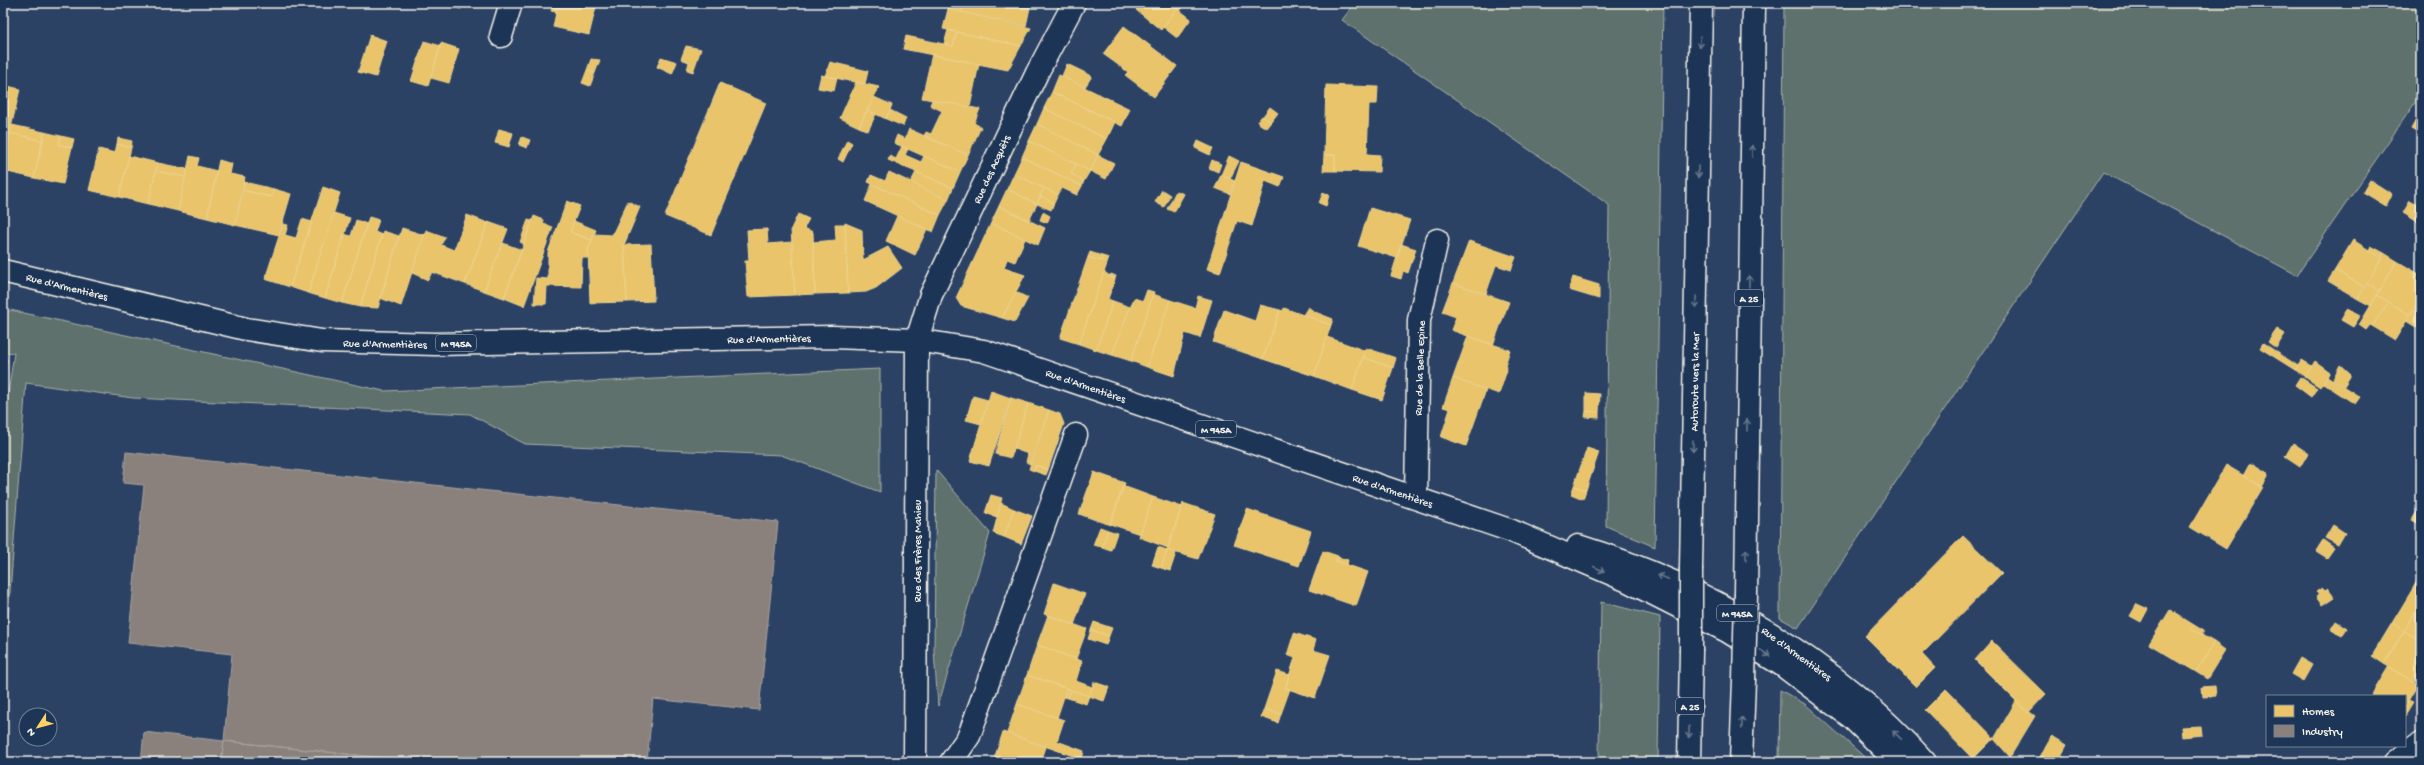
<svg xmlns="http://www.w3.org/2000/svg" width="2424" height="765" viewBox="0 0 2424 765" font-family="'Gochi Hand',sans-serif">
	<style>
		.green { fill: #5e716c; stroke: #a9b1aa }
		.homes { fill: #e9c46a; stroke: #ecd290 }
		.industry { fill: #8a817c; stroke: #aaa39c }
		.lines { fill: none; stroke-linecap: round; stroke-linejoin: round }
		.minor-casing { stroke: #f4f1e8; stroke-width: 25 }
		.major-casing { stroke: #f4f1e8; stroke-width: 25 }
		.highway-casing { stroke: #f4f1e8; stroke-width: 25 }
		.minor { stroke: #1d3557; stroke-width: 22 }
		.major { stroke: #1d3557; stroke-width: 22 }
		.highway { stroke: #1d3557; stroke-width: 22 }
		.highway-bridge-casing { stroke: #f4f1e8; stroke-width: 25; stroke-linecap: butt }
		.highway-bridge { stroke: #1d3557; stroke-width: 22 }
		.oneway { stroke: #68778a }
		.labels { text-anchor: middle; stroke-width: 4; stroke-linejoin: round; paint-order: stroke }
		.shield { fill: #1d3557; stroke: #b4b9bc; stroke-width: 1 }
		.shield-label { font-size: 10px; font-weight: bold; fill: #f4f1e8 }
		.street-label { font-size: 11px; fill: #f4f1e8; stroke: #1d3557 }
	</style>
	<rect width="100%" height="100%" fill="#2c4265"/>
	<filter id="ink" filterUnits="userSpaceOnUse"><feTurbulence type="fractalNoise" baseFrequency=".025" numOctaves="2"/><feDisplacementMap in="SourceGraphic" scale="8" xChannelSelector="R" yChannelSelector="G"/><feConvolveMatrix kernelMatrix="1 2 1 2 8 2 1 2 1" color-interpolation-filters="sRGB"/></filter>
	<g filter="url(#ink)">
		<path class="green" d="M1355,3H1663L1655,547L1606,526L1609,205L1342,20Z
			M1784,3H2421V94L2297,275L2103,172L1798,628L1780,618Z
			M10,310L384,391L880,369V492L781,455L525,444L470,414L133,398L26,383L3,684V394H8L14,353L3,352V316Z
			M936,470L990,533L938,706L934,651Z
			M1601,602L1660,617L1658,762H1599Z
			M1780,690L1805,704L1870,762H1779Z"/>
		<path class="homes" d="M435,3H462L461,9Z
			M553,3H558L556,12L551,11Z
			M558,3H597L589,35L553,27Z
			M950,3H963L961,12L948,9Z
			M963,3H1031L1026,26L961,12Z
			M1141,3H1170L1177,8L1161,30L1136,10Z
			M1170,3H1186L1180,11Z
			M1177,8L1191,19L1177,38L1163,27Z
			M948,9L956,11L1031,28L1021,46L957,32L943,29Z
			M1124,26L1177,66L1154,97L1125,75L1128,72L1103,54Z
			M948,30L957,32L953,46L944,44Z
			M957,32L1021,46L1008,70L903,49L906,36L953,46Z
			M370,35L387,41L376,77L358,72Z
			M424,41L441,46L428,86L411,81Z
			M441,43L459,49L449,83L431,78Z
			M686,46L701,49L693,72L687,70L689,62L681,59Z
			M932,54L979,64L970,107L922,98Z
			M661,57L677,62L672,74L657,67Z
			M591,59L600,60L595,73L587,70Z
			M830,62L868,71L865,84L825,76Z
			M1067,64L1092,76L1085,87L1062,76Z
			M587,70L595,73L590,86L582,83Z
			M821,75L837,78L834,91L818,88Z
			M1059,75L1130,109L1122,126L1052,92Z
			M856,82L879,87L859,127L840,118Z
			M720,83L766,103L711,235L665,216Z
			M3,85L20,89L3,162Z
			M1326,85L1378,87L1377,104H1369L1367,154L1380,155L1379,172L1335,171V155H1324Z
			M1052,92L1115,122L1107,139L1044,108Z
			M874,97L892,105L886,119L867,110Z
			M932,100L980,109L974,123L981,127L968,155L924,136L926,132L931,134L942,111L930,105Z
			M1270,107L1278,113L1271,122L1263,116Z
			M1044,108L1107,139L1098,155L1037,124Z
			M867,110L876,114L868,131L859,127Z
			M890,110L906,118L903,126L886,119Z
			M1262,116L1271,122L1266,128L1257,122Z
			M2416,120L2421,124L2418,133L2411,129Z
			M1037,124L1098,155L1090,171L1029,141Z
			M12,125L44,132L43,141L10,133Z
			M499,129L513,133L509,147L495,143Z
			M909,129L968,155L960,172L894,143L897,135L905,139Z
			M44,132L61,136L59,145L72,147L63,184L34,178Z
			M10,133L43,141L34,178L3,171Z
			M61,136L74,139L72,147L59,145Z
			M522,137L530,140L527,148L519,145Z
			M118,138L132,141L131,148L117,144Z
			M847,140L852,143L843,162L838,159Z
			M1029,141L1076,164L1071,174L1084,181L1082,186L1022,157Z
			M1198,141L1213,148L1210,155L1195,148Z
			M117,144L131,148L119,197L89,190L99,149L115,153Z
			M902,146L908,149L905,155L921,162L924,156L960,172L953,188L888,160L890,156L896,159Z
			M1098,155L1114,163L1106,179L1090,171Z
			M1324,155H1335V171H1323Z
			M129,156L158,163L148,204L119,197Z
			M190,156L199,158L197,166L217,171L207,218L178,211Z
			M1229,156L1239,161L1230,179L1221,175Z
			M1022,157L1082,186L1077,195L1062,188L1058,195L1014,174Z
			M219,160L232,164L230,174L245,177L235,225L207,218Z
			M1212,160L1221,164L1218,172L1209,168Z
			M1241,162L1284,177L1280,187L1265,181L1252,226L1237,221L1220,273L1207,269Z
			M158,163L187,169L185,177L156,171Z
			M1076,164L1090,171L1084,181L1071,174Z
			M156,171L185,177L178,211L148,204Z
			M889,172L948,200L940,215L868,182L871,175L885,181Z
			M916,172L953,188L948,200L911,182Z
			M1014,174L1044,188L1037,204L1007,189Z
			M1221,175L1235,181L1230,194L1215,188Z
			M2370,180L2392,194L2386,206L2363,192Z
			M244,182L274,189L271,197L243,190Z
			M872,184L940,215L933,232L865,201Z
			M323,187L340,193L308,293L290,287Z
			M1044,188L1058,195L1054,203L1040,196Z
			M274,189L291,194L279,235L235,225L243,190L271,197Z
			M1007,189L1037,204L1029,221L999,206Z
			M1162,190L1170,195L1164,207L1155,202Z
			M1176,191L1184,194L1174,212L1167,209Z
			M1323,193L1329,195L1326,206L1319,203Z
			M2421,195V207L2416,204Z
			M1040,196L1054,203L1051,210L1037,204Z
			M567,201L580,206L570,232L592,240L588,250L589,258H582L581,287L547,286L546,304H534L536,278L548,279V252Z
			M628,201L640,207L624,245L627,302L590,303L588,250L592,240L594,234L612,235Z
			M2410,201L2421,207V224L2403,213Z
			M999,206L1045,228L1038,245L991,223Z
			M1370,208L1410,220L1397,258L1358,246Z
			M1043,212L1050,216L1047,223L1040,220Z
			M334,213L350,218L325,298L308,293Z
			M798,214L809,219L804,228L813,232L815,294L795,295L791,229Z
			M467,215L488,223L465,284L432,272L428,280L412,273L426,230L445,237L441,245L454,250Z
			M534,216L544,220L543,224L553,227L524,306L504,298Z
			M897,216L927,229L915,255L886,241Z
			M369,217L379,220L375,232L382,235L360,307L342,303Z
			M302,219L312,222L290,287L265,279L283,224L288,225L285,235L296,238Z
			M356,220L367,224L342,303L325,298L344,234L351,236Z
			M528,220L532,221L524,244L520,242Z
			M574,221L596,230L592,240L570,232Z
			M488,222L508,229L484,291L465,284Z
			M845,223L862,230L863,260L888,247L902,268L876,288L866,292L848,293Z
			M991,223L1025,239L1015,262L1007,259L1004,268L1025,275L1002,318L961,306L956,298Z
			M835,224H845L848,293L815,294L813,242L836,240Z
			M402,228L424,235L401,306L380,298Z
			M767,229L768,244L792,242L795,295L748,297L745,261H749L747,230Z
			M383,231L399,236L378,308L360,307Z
			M2353,240L2382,258L2364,287L2335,270Z
			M1469,241L1516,257L1511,270L1496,265L1486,294L1453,283Z
			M503,243L522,250L504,298L484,291Z
			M651,244L654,301L627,302L624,245Z
			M1401,244L1416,249L1408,273L1403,271L1401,279L1391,276Z
			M2371,246L2384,253L2382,257L2369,250Z
			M1090,252L1102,256L1101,261L1088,257Z
			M2384,253L2397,261L2380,291L2367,283Z
			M1102,256L1109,258L1079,344L1060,338L1088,257L1101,261Z
			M2397,261L2414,271L2412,275L2421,281V297L2410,315L2377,295Z
			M2335,270L2364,287L2358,299L2328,281Z
			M2414,271L2419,274L2417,278L2412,275Z
			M1104,272L1115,279L1108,299L1113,301L1096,350L1079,344Z
			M1111,274L1116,276L1115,279L1109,277Z
			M1573,277L1599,285V299L1569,290Z
			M1453,283L1509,302L1493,345L1451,330L1456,317L1442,312Z
			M2367,283L2380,291L2371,306L2358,299Z
			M1147,290L1154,292L1131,361L1112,355L1134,298L1143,301Z
			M1016,292L1028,298L1015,322L1002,318Z
			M1153,294L1170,300L1147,367L1131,361Z
			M2377,295L2389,302L2372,326L2370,325L2366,330L2359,325Z
			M1198,296L1212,300L1200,338L1185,333L1174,376L1147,367L1170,300L1195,308Z
			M2421,297V330L2406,321Z
			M1113,301L1130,307L1112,355L1096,350Z
			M2389,302L2410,315L2395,340L2372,326Z
			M1260,305L1280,310L1263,359L1213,342L1224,310L1255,321Z
			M1308,307L1315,312L1333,319L1331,325L1303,315Z
			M1284,308L1331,325L1314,376L1263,359L1280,310L1283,311Z
			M2348,308L2361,315L2353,327L2341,320Z
			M2277,329L2285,334L2276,348L2268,342Z
			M1468,336L1510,350L1505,365L1507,370L1499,394L1453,378Z
			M1327,337L1366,351L1352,390L1314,376Z
			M2263,343L2298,366L2295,370L2260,348Z
			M1366,348L1396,358L1393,368L1363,357Z
			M1363,357L1393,368L1382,400L1352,390Z
			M3,358L7,359L4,388H3Z
			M2302,360L2312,366L2305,376L2295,370Z
			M2315,361L2330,372L2320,387L2305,377Z
			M2340,365L2351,375L2344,386L2333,379Z
			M2327,376L2360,397L2355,404L2323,383Z
			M2300,377L2317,388L2311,397L2295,385Z
			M1453,378L1486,390L1466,446L1441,437L1450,409L1443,407Z
			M991,391L1011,398L989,466L970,461Z
			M1586,393L1600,394L1599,412L1586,411Z
			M973,396L988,400L981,424L966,420Z
			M1011,398L1028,403L1011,458L995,454Z
			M1028,403L1049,410L1030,464L1026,462L1028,454L1014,449Z
			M1049,410L1060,414L1064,424L1048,470L1036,465L1034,471L1029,469Z
			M1586,411L1599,412V418L1585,417Z
			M2293,443L2308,453L2300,467L2285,457Z
			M1587,448L1599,452L1586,490L1574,486Z
			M2254,464L2267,472L2268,477L2262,487L2243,476L2249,465Z
			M1036,465L1048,470L1046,475L1034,471Z
			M2226,465L2263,487L2226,549L2190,527Z
			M1094,472L1125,483L1110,525L1079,514Z
			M1123,486L1153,497L1140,534L1110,524Z
			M1574,486L1586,490L1583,499L1571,494Z
			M991,495L1002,498L997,517L985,513Z
			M1153,497L1182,507L1168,548L1139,537Z
			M1001,503L1014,509L1004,537L993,533Z
			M1183,503L1215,514L1198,559L1167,550Z
			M2419,508L2421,509V525L2412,520Z
			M1014,509L1032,516L1021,544L1004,537Z
			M1247,509L1311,531L1299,566L1234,545Z
			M2333,525L2345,533L2338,545L2325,538Z
			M1100,527L1108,530L1102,547L1093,545Z
			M1108,530L1117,533L1111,550L1102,547Z
			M1963,536L2002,573L1922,654L1935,668L1916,687L1865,636Z
			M2323,540L2334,548L2327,558L2316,551Z
			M1158,547L1167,550L1161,568L1152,565Z
			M1167,550L1176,553L1170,571L1161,568Z
			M1323,551L1338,556L1336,561L1368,572L1356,606L1309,590Z
			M1338,557L1348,560L1347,565L1336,561Z
			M2421,574V596L2412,590Z
			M1054,583L1085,594L1074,625L1044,614Z
			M2322,588L2325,591L2328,589L2334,597L2322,605L2316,597L2319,595L2316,592Z
			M2412,590L2421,596V603L2404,631L2392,623Z
			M2421,603V641L2404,631Z
			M2137,604L2148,609L2141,622L2130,616Z
			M2170,610L2194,625L2191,629L2214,642L2196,672L2149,644Z
			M1048,615L1087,629L1076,659L1037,645Z
			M2336,621L2347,628L2342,636L2331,629Z
			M1094,622L1112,628L1109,636L1091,630Z
			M2392,623L2404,631L2384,664L2372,656Z
			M2194,625L2204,631L2202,635L2191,629Z
			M1091,630L1109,636L1106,645L1088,639Z
			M2404,631L2421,641V670L2414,682L2384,664Z
			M1294,633L1316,640L1313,650L1330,655L1315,698L1285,688L1295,658L1287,655Z
			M1992,641L2046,694L2028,713L1975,660Z
			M2214,642L2225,650L2207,679L2196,672Z
			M1037,645L1082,661L1076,681L1092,687L1089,696L1027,675Z
			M2300,658L2312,665L2303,681L2291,674Z
			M2389,666L2418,685L2405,707V696H2371Z
			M1277,671L1290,675L1285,688L1290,689L1281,714L1264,709Z
			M1027,675L1067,688L1057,718L1017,704Z
			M1094,682L1109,687L1104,701L1089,696Z
			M2215,686L2216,696L2203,697L2202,687Z
			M1067,688L1071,690L1068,698L1064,697Z
			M1946,689L1994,738L1973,759L1925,710Z
			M1071,690L1089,696L1086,704L1068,698Z
			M2016,701L2035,716L2010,757L1994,739Z
			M2408,701L2413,703L2405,716V707Z
			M1017,704L1064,720L1057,741L1084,751L1082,759L1007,733Z
			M1264,709L1281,714L1278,723L1261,717Z
			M2201,726L2202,735L2182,737L2181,727Z
			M1003,732L1046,747L1041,762H993Z
			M2052,736L2067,745L2061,756L2072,762H2037Z"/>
		<path class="industry" d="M126,452L778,522L759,710L653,699L647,762H421L224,741L232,654L128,643L144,485L123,483Z
			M144,732L224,741L221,762H141Z
			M224,741L421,762H221Z
			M647,760L669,762H647Z"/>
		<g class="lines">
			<defs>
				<path id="minor" d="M501,36L511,3
					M1416,497L1419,320L1437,240
					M915,762L917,340L931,295L1037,73L1074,3
					M951,762L969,736L1076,435
					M2395,762L2421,743"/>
				<path id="major" d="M3,271L246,329L322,341L436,344L832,337L917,340L984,351L1512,531L1628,581L1727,631L1782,665L1852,718L1897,762
					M1578,546C1707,586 1834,660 1925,762"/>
				<path id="highway" d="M1691,568L1701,3
					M1746,594L1754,3
					M1689,762L1691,651
					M1741,762L1744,680"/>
			</defs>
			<use href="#minor" class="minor-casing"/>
			<use href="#major" class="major-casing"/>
			<use href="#highway" class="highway-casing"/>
			<use href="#minor" class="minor"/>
			<use href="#major" class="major"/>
			<use href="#highway" class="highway"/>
			<defs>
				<path id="highway-bridge" d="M1691,651V568
					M1744,680L1746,594"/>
			</defs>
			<use href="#highway-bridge" class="highway-bridge-casing"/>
			<use href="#highway-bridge" class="highway-bridge"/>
		</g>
		<defs><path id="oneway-shaft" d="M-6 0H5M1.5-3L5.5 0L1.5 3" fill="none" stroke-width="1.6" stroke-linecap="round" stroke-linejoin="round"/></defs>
		<g class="oneway">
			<use href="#oneway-shaft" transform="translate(1700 42) rotate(91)"/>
			<use href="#oneway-shaft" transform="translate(1752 151) rotate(-89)"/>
			<use href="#oneway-shaft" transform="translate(1698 172) rotate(91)"/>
			<use href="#oneway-shaft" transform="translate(1749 281) rotate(-89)"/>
			<use href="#oneway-shaft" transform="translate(1696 302) rotate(91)"/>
			<use href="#oneway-shaft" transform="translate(1747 425) rotate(-90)"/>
			<use href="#oneway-shaft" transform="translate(1693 446) rotate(91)"/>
			<use href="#oneway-shaft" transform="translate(1746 555) rotate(-89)"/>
			<use href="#oneway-shaft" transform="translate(1599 569) rotate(24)"/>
			<use href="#oneway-shaft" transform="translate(1663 577) rotate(-157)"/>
			<use href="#oneway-shaft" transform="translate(1765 653) rotate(33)"/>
			<use href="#oneway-shaft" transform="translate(1742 723) rotate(-88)"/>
			<use href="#oneway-shaft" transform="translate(1689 732) rotate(91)"/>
			<use href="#oneway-shaft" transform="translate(1897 735) rotate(-136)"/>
		</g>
	</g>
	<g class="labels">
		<g class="shield">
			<rect x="1735" y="290" width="28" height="16" rx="3"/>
			<rect x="436" y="335" width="40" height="16" rx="3"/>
			<rect x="1196" y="421" width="40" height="16" rx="3"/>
			<rect x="1717" y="605" width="40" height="16" rx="3"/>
			<rect x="1676" y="698" width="28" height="16" rx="3"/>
		</g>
		<g class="shield-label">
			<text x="1749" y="302">A 25</text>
			<text x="456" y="347">M 945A</text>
			<text x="1216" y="433">M 945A</text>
			<text x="1737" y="617">M 945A</text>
			<text x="1690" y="710">A 25</text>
		</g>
		<g class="street-label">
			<text transform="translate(991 169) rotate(-65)" y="4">Rue des Acquêts</text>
			<text transform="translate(67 286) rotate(14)" y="4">Rue d'Armentières</text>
			<text transform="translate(769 338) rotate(-1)" y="4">Rue d'Armentières</text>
			<text transform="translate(385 343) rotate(1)" y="4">Rue d'Armentières</text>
			<text transform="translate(1419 368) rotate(-88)" y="4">Rue de la Belle Epine</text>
			<text transform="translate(1694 382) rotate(-89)" y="4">Autoroute vers la Mer</text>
			<text transform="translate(1086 385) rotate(19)" y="4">Rue d'Armentières</text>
			<text transform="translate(1393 490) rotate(19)" y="4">Rue d'Armentières</text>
			<text transform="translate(917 551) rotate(-90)" y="4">Rue des Frères Mahieu</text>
			<text transform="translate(1797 653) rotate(36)" y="4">Rue d'Armentières</text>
		</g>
	</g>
	<rect width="2424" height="765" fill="none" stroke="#1d3557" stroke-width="16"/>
	<rect x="8" y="8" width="2408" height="749" fill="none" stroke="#f4f1e8" stroke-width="1.5" filter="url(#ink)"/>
	<rect x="2266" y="695" width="140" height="52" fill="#1d3557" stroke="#738091"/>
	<rect x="2274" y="705" width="20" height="12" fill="#e9c46a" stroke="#738091"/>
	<text x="2302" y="715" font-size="12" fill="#f4f1e8">Homes</text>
	<rect x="2274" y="725" width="20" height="12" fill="#8a817c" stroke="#738091"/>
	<text x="2302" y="735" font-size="12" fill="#f4f1e8">Industry</text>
	<g transform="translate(38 727) rotate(234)"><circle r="19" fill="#1d3557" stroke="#738091"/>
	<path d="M0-3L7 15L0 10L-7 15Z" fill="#ffd166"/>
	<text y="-6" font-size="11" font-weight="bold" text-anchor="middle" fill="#f4f1e8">N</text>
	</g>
</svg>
